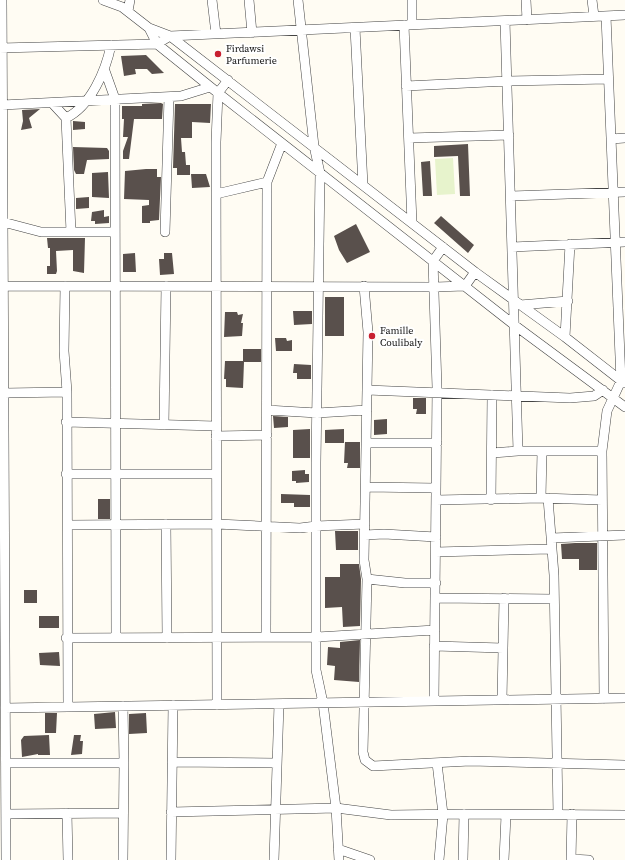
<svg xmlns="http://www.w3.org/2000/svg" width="625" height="860" viewBox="0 0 625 860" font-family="'Source Serif 4',serif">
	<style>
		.pitch { fill: #e7f3cc }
		.building { fill: #59504c }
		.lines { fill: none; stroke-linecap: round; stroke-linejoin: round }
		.street-casing { stroke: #434343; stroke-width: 10 }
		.street { stroke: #fff; stroke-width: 9 }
		.poi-dot { fill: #c82030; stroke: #fff; stroke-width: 1.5 }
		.labels { text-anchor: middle; stroke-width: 4; stroke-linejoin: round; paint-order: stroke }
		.poi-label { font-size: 10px; fill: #101010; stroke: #fff; text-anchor: start }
	</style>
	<rect width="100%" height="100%" fill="#fffcf3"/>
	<path class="pitch" d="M453,158L455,194L437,195L435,159Z"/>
	<path class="building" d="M146,55L164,73L152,74L147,69H135L136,74L124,76L121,56Z
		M161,103L163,104L162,119H134L129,159H123V151L128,137H123L124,119H122V106H142V104Z
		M175,104H211L210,123L192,122V138H181L182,152H185L186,165H190V175H177V168H173Z
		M40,109L29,118L32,128L21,130L23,121L22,110Z
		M73,121L85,122V129L73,130Z
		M468,144L470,196H460L458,156L434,157V146Z
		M73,147L107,148L109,151V159L87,160L84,174H76L74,170Z
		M430,161L432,196H423L421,162Z
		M146,169H157V177H161L159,220L150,221V223H142V206L149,205V200L124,199L125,171Z
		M108,172L109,198L92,197V173Z
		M191,174H206L210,187L192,188Z
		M89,197V208L76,209V198Z
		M104,210V217L109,216V223L95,224V221H91L92,212Z
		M441,216L474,245L468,253L434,223Z
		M356,224L370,252L347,263L339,250L334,236Z
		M47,238H85L84,273L73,271V250L56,251L57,271L56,274H47V266H50V248H48Z
		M135,253L136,272H123V254Z
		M164,253H172L174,274L160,275L159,259H164Z
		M325,297H344V336H325Z
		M293,311H312V324L294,325Z
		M225,312H237L238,315L243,314L241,323H243L242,336L224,337Z
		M275,338H286L287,341L292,340V351H276Z
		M243,349H261V362H244L243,388L226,387V379H224L225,361H243Z
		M294,364L311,365V379H297V373H293Z
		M413,398H426V414H416L417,409H413Z
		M273,416L288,417V427L274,428Z
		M387,419V434L374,435V420Z
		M310,429V458H293V430Z
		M344,429V443H325V430Z
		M345,442H360V468H347L348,463H344Z
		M305,470V474H309V482L296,483V481H292V471Z
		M281,494L310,495V507H294V503H281Z
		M98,499H110V519H98Z
		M335,531H358V550H336Z
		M575,543H597V570H579V559H562L561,544Z
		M340,564H359L361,579L360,626L343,627L342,607L325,608V577H340Z
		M24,590H37V603H24Z
		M39,616H59V628H39Z
		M360,640L359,682L334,680L335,666L327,665L328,647L340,648V642Z
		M59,652L60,666L40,665L39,653Z
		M115,712L116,728L95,729L94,714Z
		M45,713H57L56,733H45Z
		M146,713L147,733L129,734V714Z
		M49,735L50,755H38V754L22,757L21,740L24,736Z
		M74,735H81L80,741H83L82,754L71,755Z"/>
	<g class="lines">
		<defs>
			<path id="street" d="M2,0L6,860
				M103,0L122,7L149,28L170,36L475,272L565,337L624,383
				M212,0L216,34
				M249,0L252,33
				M298,0L314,146L320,173L316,463V670L323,703L336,808L339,860
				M526,0L527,20
				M592,0L594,16
				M128,11L130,0
				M505,21L518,451
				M404,25L412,223
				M412,25V0
				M149,28L157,44L218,93L513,324L625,407
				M355,28L363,185
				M0,48L157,44L170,36L625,15
				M105,71L115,99L116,637
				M406,86L508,81L608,79
				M53,104L66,118L71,232
				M2,105L181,96L210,87
				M66,118C91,106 106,70 111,45
				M409,138L509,135
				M611,139L625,138
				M216,194L267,182
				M511,196L625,192
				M3,222L41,232H115
				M165,232L169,97
				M512,247L625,242
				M0,286L435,287L465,286L475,272
				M65,286L64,351L67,392
				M364,286L368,332L364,560L367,579L363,752L365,760L373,766L470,761L625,765
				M520,305L568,301
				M565,337L570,244
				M367,390L570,398L594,396L603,390
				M4,393L67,392L68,707
				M267,410L317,413L367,410
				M66,422L216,426
				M164,425L166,286
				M216,436L267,435
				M366,443H437
				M492,453L518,451H602
				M66,474H216
				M366,487L436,488
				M541,498L542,451
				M548,498L554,575L558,814
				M436,500L541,498L602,500
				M491,500L492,395
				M166,524L167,638
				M68,525L217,524L300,528L316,526L365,524
				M365,535L384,534L436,537
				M552,538L625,535
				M436,552L551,549
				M367,579L405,583H436
				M435,598L554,599
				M266,636L267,182L282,143
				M66,638L317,637L435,630
				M434,646L503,648
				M604,699L602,451L607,411L621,381L606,16
				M502,700L504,598
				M434,701L437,388L433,261L443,247
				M217,705L216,142L218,93L228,80
				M123,706L124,763L123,860
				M5,708L625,698
				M172,762L277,763
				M6,763H124
				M437,763L443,814L439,860
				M171,812L336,808L391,815L464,814L625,815
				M67,813L68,860
				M6,814L123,813
				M338,849L370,860
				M571,859L589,860
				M171,860L173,705
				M274,860L279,704
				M463,860L464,814
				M504,860L506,815
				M571,860L572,814"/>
		</defs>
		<use href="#street" class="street-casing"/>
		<use href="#street" class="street"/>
	</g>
	<g class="poi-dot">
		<circle cx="218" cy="54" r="4"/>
		<circle cx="372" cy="336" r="4"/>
	</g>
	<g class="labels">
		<g class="poi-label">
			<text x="226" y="52">Firdawsi<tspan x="226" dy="12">Parfumerie</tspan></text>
			<text x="380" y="334">Famille<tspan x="380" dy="12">Coulibaly</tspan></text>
		</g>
	</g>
</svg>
